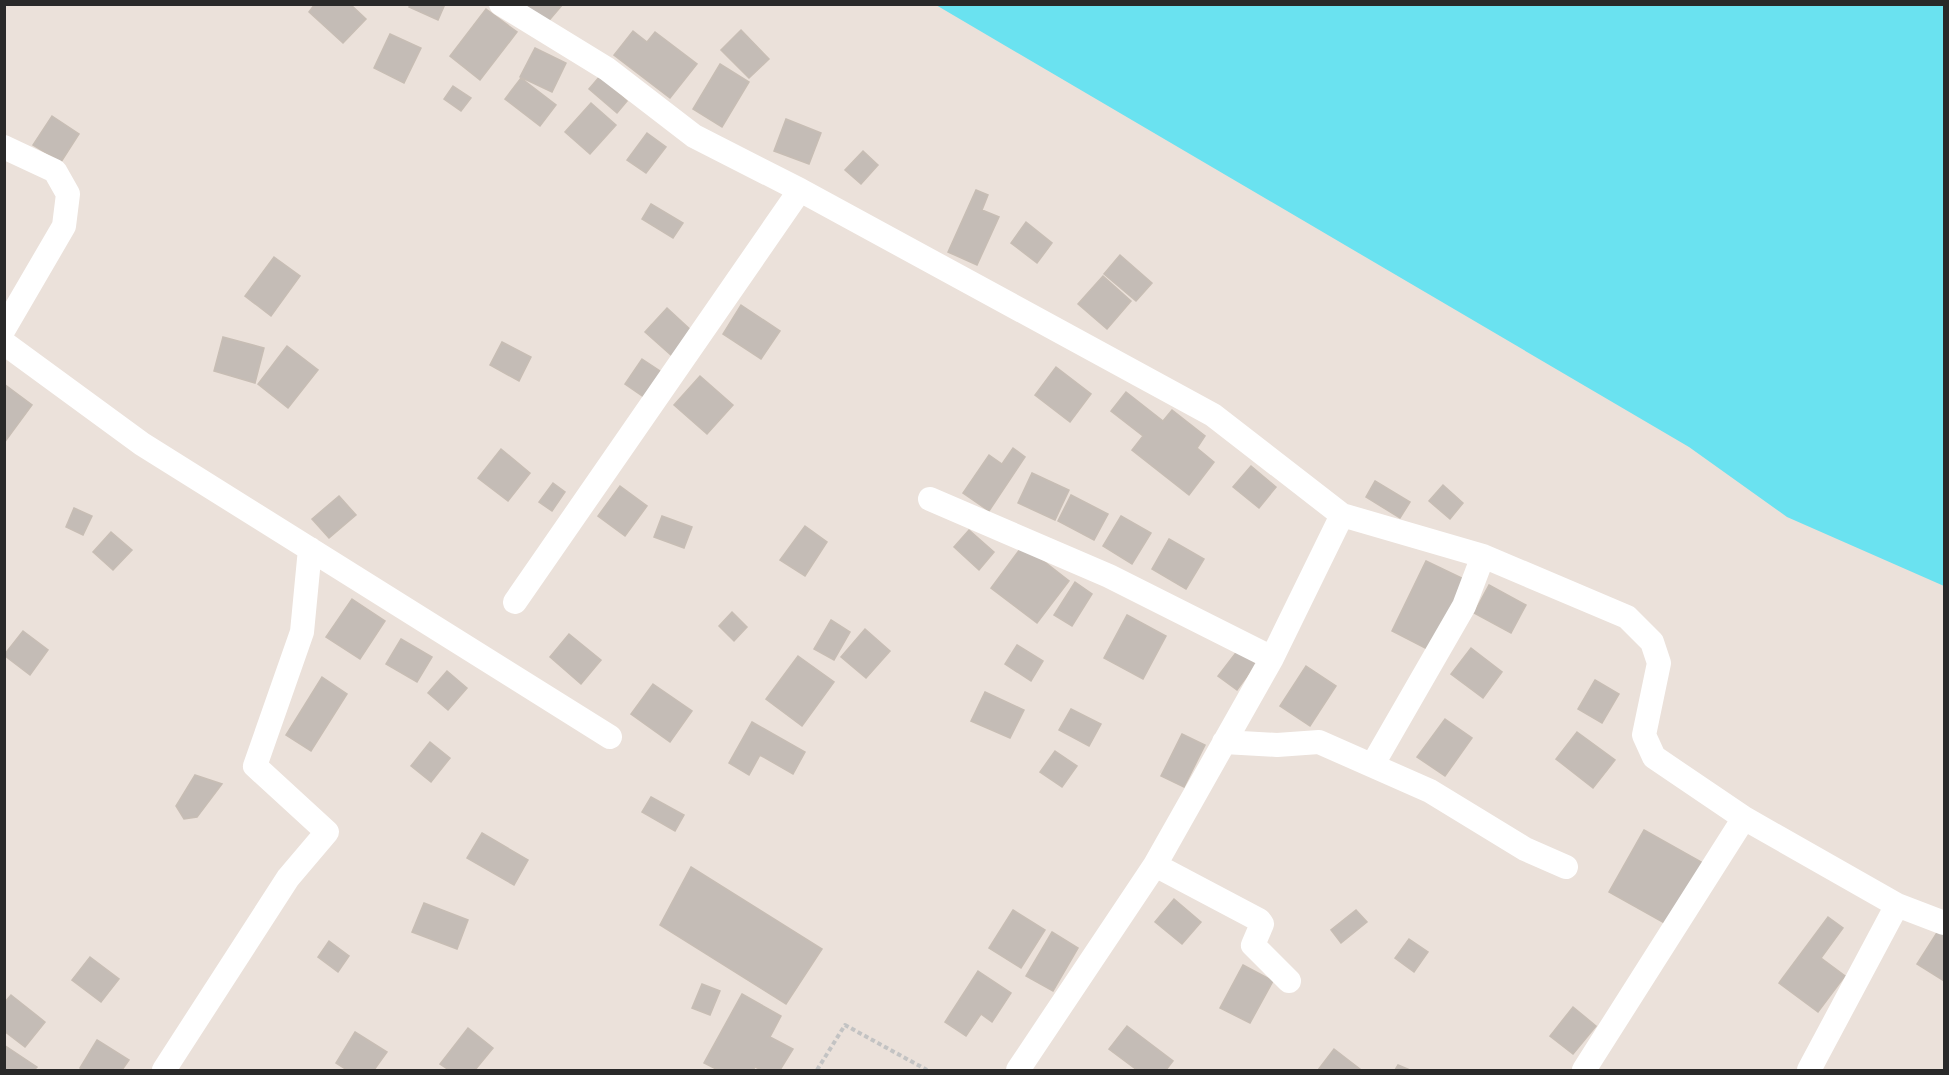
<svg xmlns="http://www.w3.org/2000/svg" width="1949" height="1075" viewBox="0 0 1949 1075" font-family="'Exo 2',sans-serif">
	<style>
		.water { fill: #6ae2f0 }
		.building { fill: #c4bcb6; stroke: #c7bdb4; stroke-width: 1.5 }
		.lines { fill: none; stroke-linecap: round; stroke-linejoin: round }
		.path { stroke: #c3c3c3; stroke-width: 4; stroke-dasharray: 4.5 3; stroke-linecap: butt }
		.minor { stroke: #fff; stroke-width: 24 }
	</style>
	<rect width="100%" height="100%" fill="#ebe1da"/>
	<path class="water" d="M936,5H1944V586L1787,517L1689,447Z"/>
	<path class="building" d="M315,4H350L366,19L343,43L309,12Z
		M411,4H445L438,20L409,7Z
		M524,4H563L546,24Z
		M486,9L517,32L480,80L450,56Z
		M741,30L769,59L749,78L721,50Z
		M633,31L647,42L655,32L697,64L670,98L614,55Z
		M390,34L421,48L404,83L374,68Z
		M535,48L566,63L552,92L520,77Z
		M720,64L749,82L722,127L693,109Z
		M600,76L627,101L617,113L589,89Z
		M521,78L556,105L540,126L505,99Z
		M453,86L471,98L461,111L444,99Z
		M591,103L616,125L590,154L565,132Z
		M52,116L79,134L61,162L33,145Z
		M786,119L821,133L809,164L774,151Z
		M647,133L666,147L646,173L627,160Z
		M863,151L878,165L861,184L845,170Z
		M976,190L988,195L982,210L999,217L977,265L948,252Z
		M651,204L683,223L673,238L642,219Z
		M1026,222L1052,243L1037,263L1011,243Z
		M1120,255L1152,283L1136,301L1104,274Z
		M274,257L300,276L271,316L245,296Z
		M1103,276L1131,301L1107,329L1078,304Z
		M741,305L780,331L761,359L723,334Z
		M667,308L693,332L672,356L645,332Z
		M223,337L264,348L255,383L214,371Z
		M502,342L531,357L519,381L490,365Z
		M287,346L318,370L288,408L258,384Z
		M642,359L669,377L651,402L625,384Z
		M1056,367L1091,394L1070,422L1035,395Z
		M700,376L733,405L707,434L674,405Z
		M4,384L32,405L4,443Z
		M1126,392L1163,421L1172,410L1205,436L1197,448L1214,462L1189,495L1132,450L1143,436L1111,411Z
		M1013,448L1025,457L989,511L963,493L989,455L1002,464Z
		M501,449L530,473L508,501L478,478Z
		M1251,466L1276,487L1259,508L1233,487Z
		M1032,473L1069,490L1055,520L1018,503Z
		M1375,481L1410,502L1400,518L1366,497Z
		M553,483L565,492L552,511L539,502Z
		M1443,485L1463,503L1450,519L1429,501Z
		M620,486L647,506L625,536L598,516Z
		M1071,495L1108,514L1094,540L1058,521Z
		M339,496L356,515L329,538L312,519Z
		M74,508L92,516L83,535L66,527Z
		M662,516L692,527L684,548L654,537Z
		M1121,516L1151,533L1132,564L1103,546Z
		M805,526L827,542L805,576L780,560Z
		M969,530L994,552L979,570L954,547Z
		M111,532L132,550L113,570L93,552Z
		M1169,539L1204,559L1186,589L1152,569Z
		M1023,545L1069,581L1037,623L991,588Z
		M1426,561L1466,580L1431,651L1392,631Z
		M1075,582L1092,594L1072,626L1054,615Z
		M1489,585L1526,605L1511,633L1474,613Z
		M352,599L385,621L360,659L326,637Z
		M732,612L747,627L734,641L719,626Z
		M1127,615L1166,636L1143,679L1104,658Z
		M831,620L850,632L834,660L814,649Z
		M865,629L890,651L866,678L841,657Z
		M23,631L48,650L30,675L4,655Z
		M569,634L601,660L581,684L550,657Z
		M401,639L432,657L417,682L386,664Z
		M1017,645L1043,661L1031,681L1005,664Z
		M1471,648L1502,672L1483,698L1451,674Z
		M1238,650L1256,664L1237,690L1218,676Z
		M798,656L834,682L802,726L766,699Z
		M1306,666L1336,686L1310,726L1280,706Z
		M447,671L467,688L448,710L428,693Z
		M322,677L347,694L311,751L286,735Z
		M1595,680L1619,694L1602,723L1578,709Z
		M653,684L692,711L670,742L631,714Z
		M985,692L1024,710L1010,738L971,721Z
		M1071,709L1101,724L1089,746L1059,730Z
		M1445,719L1472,738L1445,776L1417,757Z
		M752,722L805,752L793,774L760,755L749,775L729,763Z
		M1577,732L1615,760L1593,788L1556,759Z
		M1182,734L1205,745L1184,787L1161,776Z
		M430,742L450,758L431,782L411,766Z
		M1055,751L1077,766L1062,787L1040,772Z
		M195,775L222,784L197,817L184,819L176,806Z
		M651,797L684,815L675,831L642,812Z
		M1644,830L1703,863L1668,925L1609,892Z
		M482,833L528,860L514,885L467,858Z
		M691,867L822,949L786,1004L660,925Z
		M1174,899L1201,922L1182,944L1155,922Z
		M424,903L468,920L457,949L412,932Z
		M1013,910L1045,930L1021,968L989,948Z
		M1356,910L1367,922L1341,943L1331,930Z
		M1828,917L1843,928L1821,958L1845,976L1818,1012L1779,983Z
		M1938,931L1944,935V981L1917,964Z
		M1052,932L1078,948L1053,991L1026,976Z
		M1409,939L1428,952L1414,972L1395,958Z
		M329,941L349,956L338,972L318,957Z
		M90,957L119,979L101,1002L72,980Z
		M1243,965L1273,981L1250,1023L1220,1008Z
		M978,971L1011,993L992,1022L981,1014L966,1036L945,1022Z
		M702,984L720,991L710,1015L692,1008Z
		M742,994L781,1016L770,1037L793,1049L780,1070H762L755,1067L753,1070H718L704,1063Z
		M11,995L45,1022L25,1047L4,1031V1003Z
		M1573,1007L1596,1026L1573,1054L1550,1036Z
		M1127,1026L1173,1061L1166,1070H1137L1109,1049Z
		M468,1028L493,1048L475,1070H449L440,1064Z
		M355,1032L387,1052L374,1070H347L336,1063Z
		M97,1040L129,1060L122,1070H84L80,1068Z
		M4,1045L37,1067L34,1070H4Z
		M1334,1049L1360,1069L1358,1070H1318Z
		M1398,1065L1410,1070H1395Z"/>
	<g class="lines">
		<path class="path" d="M817,1070L845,1025L927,1070"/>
		<path class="minor" d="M501,4L607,69L694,136L800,190L1213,415L1342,515L1272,658L1155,865L1018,1070
			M4,147L55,171L68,194L64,226L4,329
			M4,343L142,444L610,737
			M930,499L1109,576L1272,658
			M1342,515L1483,556L1627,617L1652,642L1659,663L1644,735L1654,757L1744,818L1897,905L1944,923
			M515,602L800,190
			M1224,742L1277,745L1319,742L1430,791L1525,849L1566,867
			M1373,764L1464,606L1483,556
			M1155,865L1259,920L1262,924L1253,945L1289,981
			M164,1070L288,878L327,832L255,766L302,632L310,549
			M1584,1070L1744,818
			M1809,1070L1897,905"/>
	</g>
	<rect width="1949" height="1075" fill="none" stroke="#292929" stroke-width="12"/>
</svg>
